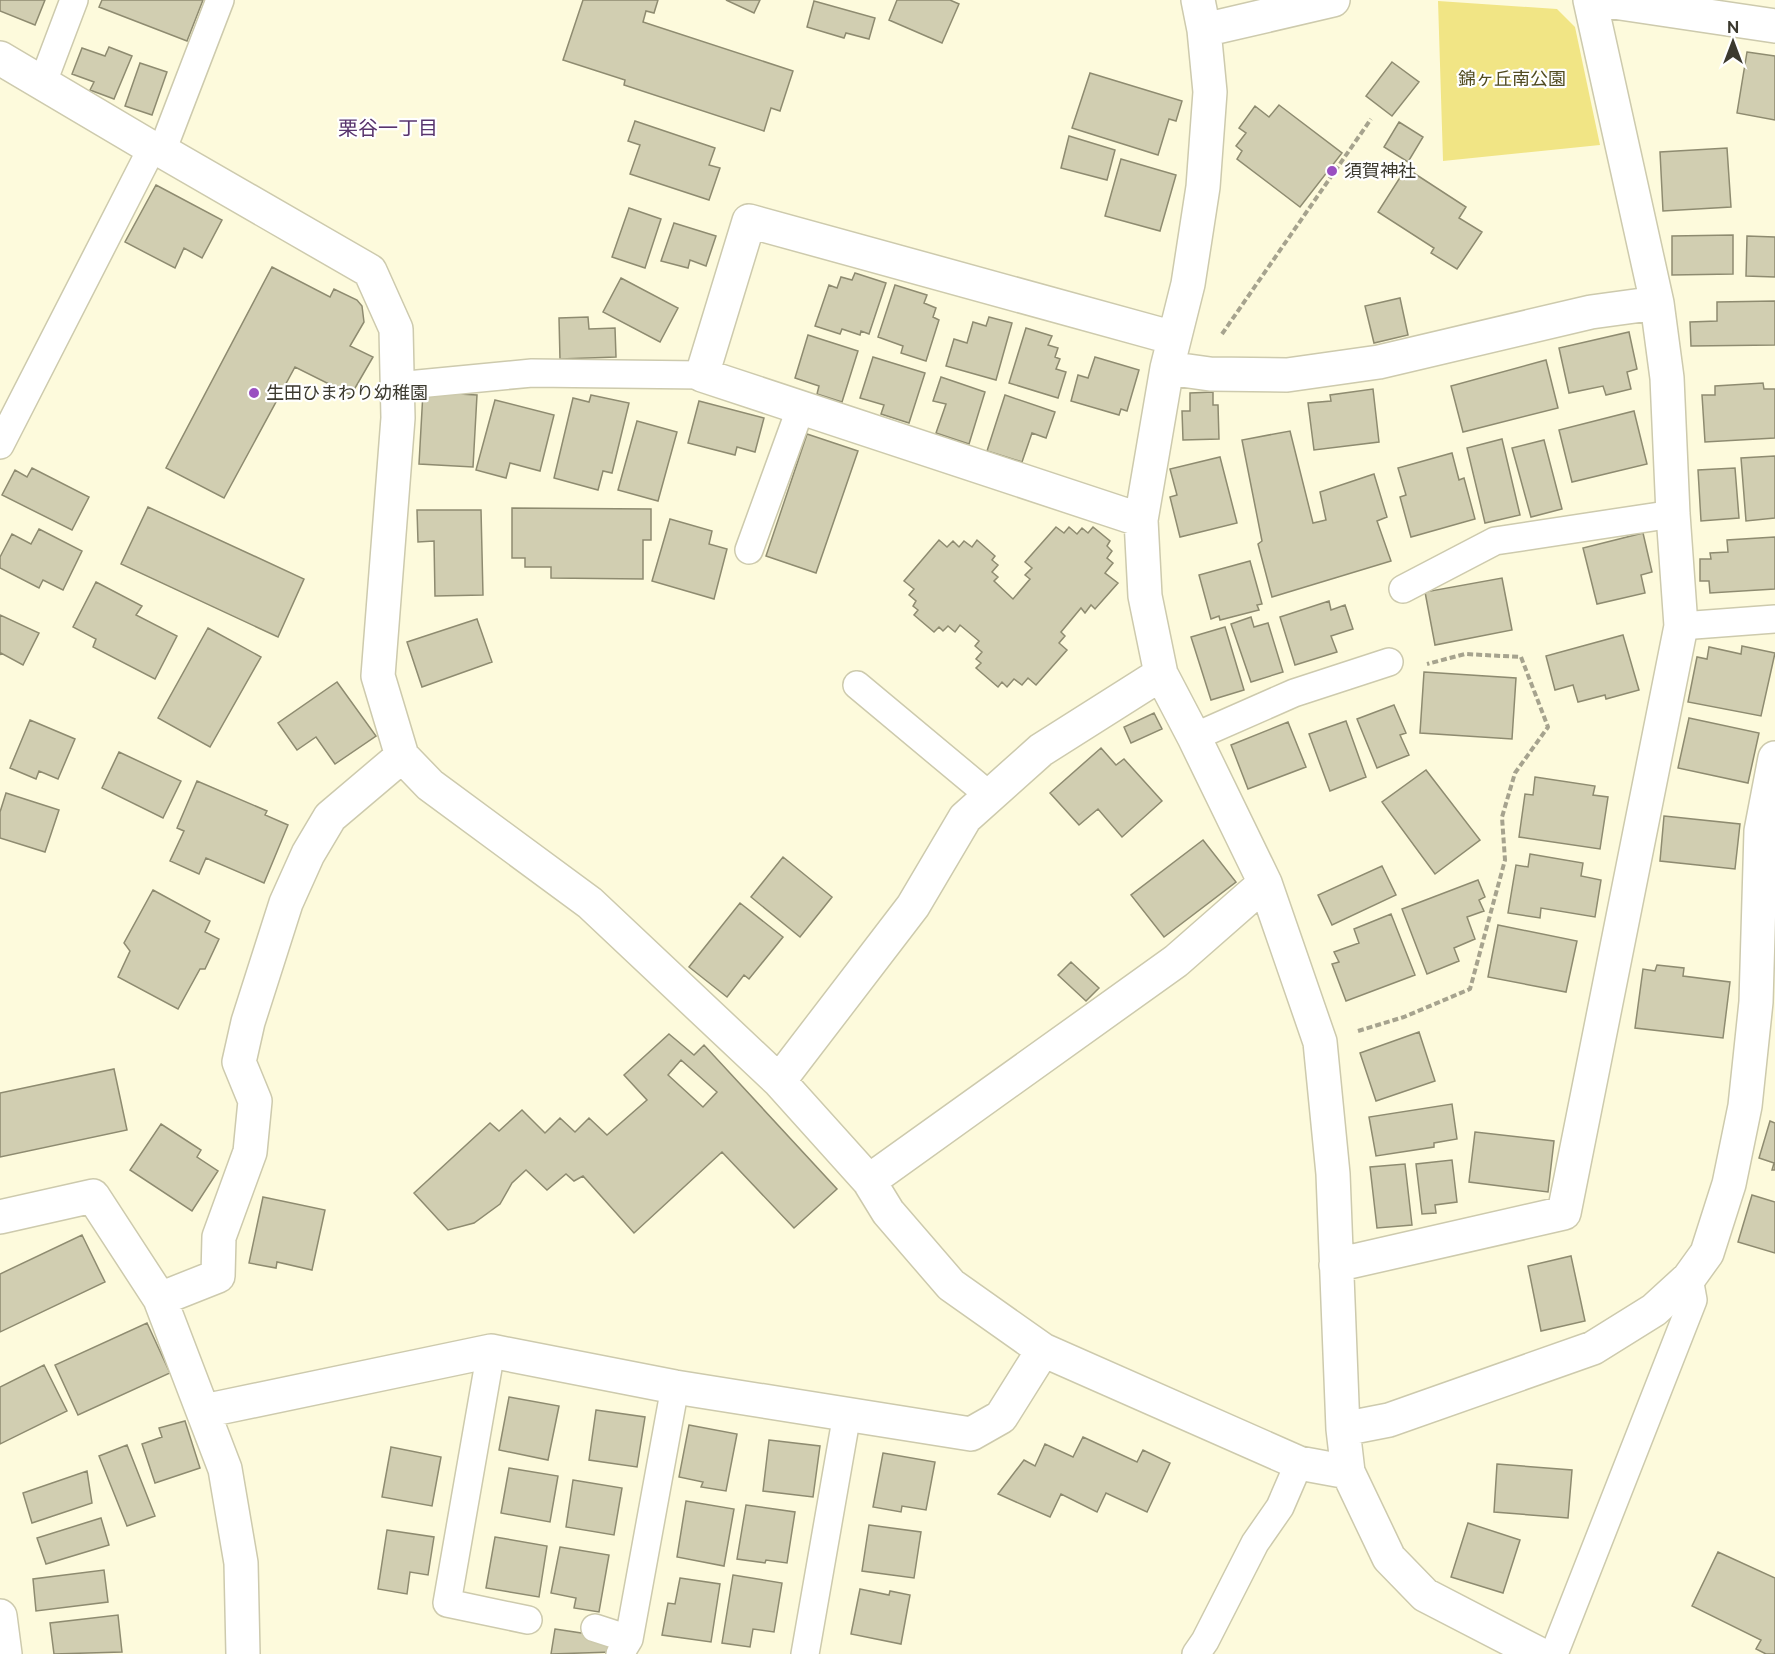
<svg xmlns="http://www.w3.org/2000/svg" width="1775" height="1654" viewBox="0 0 1775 1654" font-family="Raleway,'Noto Sans JP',sans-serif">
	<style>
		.green { fill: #f1e585 }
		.building { fill: #d1ceb1; stroke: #8e8b70; stroke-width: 1.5; fill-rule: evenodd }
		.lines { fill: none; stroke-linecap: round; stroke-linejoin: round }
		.lane-casing { stroke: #cdcaad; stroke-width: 30 }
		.street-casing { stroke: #cdcaad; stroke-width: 36 }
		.path { stroke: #a6a38e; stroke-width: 4; stroke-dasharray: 6 3; stroke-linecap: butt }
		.lane { stroke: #fff; stroke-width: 27 }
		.street { stroke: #fff; stroke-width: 33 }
		.poi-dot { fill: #9a4fc1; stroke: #fff; stroke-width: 2 }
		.labels { text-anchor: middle; stroke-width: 4.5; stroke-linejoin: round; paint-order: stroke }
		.park-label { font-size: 18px; fill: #514b20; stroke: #fff }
		.poi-label { font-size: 18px; fill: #3b392e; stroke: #fff; text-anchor: start }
		.neighbourhood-label { font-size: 20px; fill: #58346d; stroke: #fff }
	</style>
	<rect width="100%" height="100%" fill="#fdfadc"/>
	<path class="green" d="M1438,1L1557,9L1575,27L1600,145L1443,161Z"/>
	<path class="building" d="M0,0H45L35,25L0,11Z
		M102,0H203L187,41L99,7Z
		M583,0H658L654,13L646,11L643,22L793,71L780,111L771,108L764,131L624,85L625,80L563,60Z
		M726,0H760L754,13Z
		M897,0H950L959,4L942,43L889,20Z
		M814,1L875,18L869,39L846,33L844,38L807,27Z
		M109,47L132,56L114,99L90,90L94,82L72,74L82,48L105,56Z
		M1747,52L1775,56V120L1737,113Z
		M1392,62L1419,82L1392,116L1366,96Z
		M140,63L167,72L152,115L125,106Z
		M1090,73L1182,101L1176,121L1169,119L1158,155L1072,128Z
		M1279,105L1342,153L1300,207L1237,159L1242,151L1236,146L1246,133L1239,128L1255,106L1269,117Z
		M635,121L715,148L709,165L720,168L709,200L630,174L640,145L628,141Z
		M1399,122L1423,137L1408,162L1384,147Z
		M1069,136L1115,150L1107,180L1061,168Z
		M1727,148L1731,207L1663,211L1660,152Z
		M1121,159L1176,175L1160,231L1105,216Z
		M1406,168L1466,207L1459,218L1482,232L1457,269L1431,253L1434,248L1378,212Z
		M156,185L222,220L202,258L184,248L175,268L125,242Z
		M629,208L661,219L645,268L612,257Z
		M674,223L716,236L706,266L690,260L688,268L661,261Z
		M1733,235V274L1672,275V236Z
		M1747,236L1775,237V277L1746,276Z
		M272,267L330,297L334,289L357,300L362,306L364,322L350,346L373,357L351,395L295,367L224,498L166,468Z
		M855,273L886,283L869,334L861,331L860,335L842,329L840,334L815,326L829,285L837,288L841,277L852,280Z
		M621,278L678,308L660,342L603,312Z
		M895,285L927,295L924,303L936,308L933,317L939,320L926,361L901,353L903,346L878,337Z
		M1400,298L1408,335L1374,343L1365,306Z
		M1775,301V345L1691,346L1690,322L1717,321V302Z
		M588,317L589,329L615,328L616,357L560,359L559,318Z
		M989,317L1012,323L996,380L946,366L954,339L967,343L973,322L986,326Z
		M1026,328L1052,336L1048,345L1058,348L1055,357L1060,359L1056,369L1066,372L1058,398L1009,383Z
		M1629,332L1637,369L1627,372L1631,389L1606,395L1603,386L1569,393L1559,348Z
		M808,335L858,351L842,402L817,394L819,386L795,378Z
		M873,357L925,373L909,423L881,414L884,405L860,398Z
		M1095,357L1139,370L1127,411L1121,409L1119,415L1071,401L1078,375L1088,378Z
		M1546,360L1558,408L1463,432L1451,386Z
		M941,377L985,392L969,444L936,433L946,404L933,401Z
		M1763,383L1764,389H1775V438L1705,442L1702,395H1715V386Z
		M1373,389L1379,442L1314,450L1308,403L1331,401L1330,395Z
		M423,392L477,395L473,467L419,464Z
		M1213,392V405H1218L1219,439L1183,440L1182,411H1190V393Z
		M591,395L629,403L612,473L603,471L598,490L554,478L573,398L589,402Z
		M1005,395L1055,412L1046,438L1032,433L1022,462L987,451Z
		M495,400L554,415L540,471L510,463L506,478L476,470Z
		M699,401L764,418L755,452L737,447L735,455L688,443Z
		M1634,411L1647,464L1572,482L1559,430Z
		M637,421L677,432L658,501L618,490Z
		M1290,431L1313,523L1326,520L1320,492L1374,474L1387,517L1377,521L1391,561L1272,597L1258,544L1262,541L1242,440Z
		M807,434L858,451L816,573L766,556Z
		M1502,439L1520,515L1485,523L1467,448Z
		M1544,440L1562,509L1531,517L1512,448Z
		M1452,453L1459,480L1464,478L1475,519L1411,537L1400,497L1406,495L1398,468Z
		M1775,456V518L1746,521L1741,458Z
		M1220,457L1237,523L1180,537L1170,497L1177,495L1170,469Z
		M32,468L89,497L72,530L2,495L15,470L27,477Z
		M1735,468L1739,518L1701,521L1698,470Z
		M148,507L304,579L278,637L121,564Z
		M512,508L651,509V540H643V579L551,578V567H525V558H512Z
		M417,510H481L483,595L435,596L434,541L418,542Z
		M670,519L712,531L709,544L727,549L714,599L652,581Z
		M1056,527L1064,533L1069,527L1077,534L1082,528L1088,533L1093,527L1110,541L1107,546L1112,551L1107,558L1113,563L1105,573L1118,583L1095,609L1091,605L1085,613L1081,608L1061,632L1065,636L1059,643L1067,650L1036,685L1028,678L1022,685L1014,679L1007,687L1002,682L998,687L976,668L981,663L976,659L982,652L975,646L979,641L960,625L955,632L948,626L943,631L939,627L934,632L914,615L918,610L913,606L916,601L909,595L914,589L904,581L939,540L947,547L953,541L959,547L964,541L972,547L977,540L995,556L992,560L998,565L992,572L998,577L994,581L1013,599L1030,579L1025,575L1032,568L1025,562Z
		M39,529L82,551L63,590L43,580L39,588L0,568V557L12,534L31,544Z
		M1643,533L1652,572L1641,575L1645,593L1597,604L1583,548Z
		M1775,537V589L1710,593L1709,581H1700V559H1711L1710,553L1728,552L1727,540Z
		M1250,561L1262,604L1257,605L1259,610L1220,620L1219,616L1211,619L1199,575Z
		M1502,578L1512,630L1435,645L1425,592Z
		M96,582L142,606L136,615L177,636L155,679L93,647L96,639L73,627Z
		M1329,601L1331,610L1345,605L1353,629L1331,636L1337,652L1295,665L1280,617Z
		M0,615L39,633L23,665L1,653L0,655Z
		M1251,617L1254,627L1268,623L1283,672L1251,682L1231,624Z
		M477,619L492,662L422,687L407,642Z
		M1225,627L1244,690L1211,700L1191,637Z
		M208,628L261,657L210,747L158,718Z
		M1623,635L1639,690L1606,699L1605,695L1578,702L1573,685L1555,690L1546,656Z
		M1742,646L1775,653L1761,716L1688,702L1697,657L1707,659L1709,647L1741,654Z
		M1424,672L1516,678L1512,739L1420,733Z
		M337,682L376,736L335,764L316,737L297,750L278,723Z
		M1394,705L1406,733L1400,735L1409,755L1377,768L1357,719Z
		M1154,713L1162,729L1131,743L1124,727Z
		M1689,718L1759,733L1748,783L1678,768Z
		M30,720L75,739L58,779L39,771L36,779L10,768Z
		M1346,721L1366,777L1330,791L1309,734Z
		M1288,722L1306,767L1248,789L1231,745Z
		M1101,748L1116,765L1124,759L1162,801L1122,837L1098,809L1079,825L1050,793Z
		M119,752L181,781L163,818L102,788Z
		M1426,770L1480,840L1435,874L1382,802Z
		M1535,777L1595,786L1593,795L1608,797L1600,849L1519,837L1525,794L1533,795Z
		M197,781L267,811L265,815L288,825L264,883L206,858L199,874L170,861L184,831L177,828Z
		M6,793L59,810L45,852L0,838V812Z
		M1664,816L1740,824L1735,869L1660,861Z
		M1203,840L1236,882L1164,937L1131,895Z
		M1530,854L1583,863L1581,876L1601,880L1595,917L1541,908L1540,918L1508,913L1516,865L1528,867Z
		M783,857L832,897L800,937L751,897Z
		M1382,866L1396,895L1332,925L1318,895Z
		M1478,880L1485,897L1479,900L1484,911L1467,917L1475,939L1454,948L1459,961L1427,974L1402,909Z
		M153,890L210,921L205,932L219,939L205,969H200L178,1009L118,977L130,951L124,943Z
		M740,903L783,937L749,979L744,975L727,997L689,967Z
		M1391,914L1415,975L1346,1001L1332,964L1339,962L1334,952L1359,943L1354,929Z
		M1498,925L1577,941L1566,992L1488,977Z
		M1071,962L1099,988L1086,1001L1058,975Z
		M1657,965L1684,968L1683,976L1730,982L1723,1038L1635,1028L1643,969L1655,971Z
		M1419,1032L1435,1081L1376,1101L1360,1053Z
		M669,1034L694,1055L704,1045L837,1189L794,1228L722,1152L634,1233L583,1176L574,1181L566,1174L547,1190L526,1170L512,1183L500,1204L474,1223L448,1230L414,1193L490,1123L499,1131L522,1110L545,1133L560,1118L575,1132L589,1118L607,1135L647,1100L624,1075ZM681,1060L717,1092L703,1107L668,1075Z
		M114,1069L127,1130L0,1157V1093Z
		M1452,1104L1457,1139L1434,1143V1147L1376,1156L1369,1117Z
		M1770,1121L1775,1123V1170H1772L1774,1163L1759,1158Z
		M161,1124L201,1150L197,1157L218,1171L192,1211L130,1170Z
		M1475,1132L1554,1141L1548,1192L1469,1182Z
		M1452,1160L1457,1202L1435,1205L1436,1213L1422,1214L1416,1164Z
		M1405,1164L1412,1225L1377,1228L1370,1167Z
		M1752,1195L1775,1202V1253L1738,1242Z
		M263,1197L325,1210L312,1270L277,1262L276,1268L249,1263Z
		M82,1235L105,1282L0,1332V1274Z
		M1571,1256L1585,1321L1541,1331L1528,1266Z
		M147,1323L170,1373L78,1415L55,1365Z
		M44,1365L67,1411L0,1444V1387Z
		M509,1397L559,1406L548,1460L499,1450Z
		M596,1410L645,1417L637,1467L589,1460Z
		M185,1421L200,1468L155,1483L142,1444L162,1437L159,1428Z
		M689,1425L737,1434L726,1491L701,1487L703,1482L679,1477Z
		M1083,1437L1137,1462L1143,1450L1170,1463L1147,1512L1106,1493L1097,1512L1061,1494L1050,1517L998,1494L1024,1460L1035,1466L1045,1444L1073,1457Z
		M769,1440L820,1446L813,1497L763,1491Z
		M127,1445L155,1516L127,1526L99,1456Z
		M391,1447L441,1457L432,1506L382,1497Z
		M883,1453L935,1462L926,1510L902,1506L901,1512L873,1507Z
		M1497,1464L1572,1470L1568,1518L1494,1512Z
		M509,1468L558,1476L550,1522L501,1513Z
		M87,1471L92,1503L32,1523L23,1493Z
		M573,1480L622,1488L614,1535L566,1527Z
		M686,1501L734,1509L724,1566L677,1557Z
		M746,1505L795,1512L787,1563L766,1560L765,1563L737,1559Z
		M101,1518L109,1545L46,1564L37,1538Z
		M1468,1523L1520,1540L1503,1593L1451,1577Z
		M869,1525L921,1532L914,1578L862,1571Z
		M387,1530L434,1537L428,1575L410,1572L407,1594L378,1589Z
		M495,1537L547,1546L539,1597L486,1588Z
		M560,1547L609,1555L599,1612L574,1608L576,1598L551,1593Z
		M1718,1552L1775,1578V1654H1766L1756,1649L1761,1640L1692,1606Z
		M104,1570L108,1602L36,1611L33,1579Z
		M733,1575L782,1583L774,1632L753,1629L750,1647L722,1643Z
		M680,1578L720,1584L711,1642L662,1635L668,1603L675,1604Z
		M860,1589L889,1595L890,1591L910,1595L901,1644L851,1634Z
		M118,1615L122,1652L54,1654L50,1623Z
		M555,1629L614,1638L612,1652L551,1654Z"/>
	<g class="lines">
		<defs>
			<path id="lane" d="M43,82L74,0
				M162,151L220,0
				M397,386L532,373L702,375
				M0,445L152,148
				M749,550L801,407
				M1403,589L1495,541L1673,514
				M1681,626L1775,619
				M857,685L990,796
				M1194,737L1294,693L1389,662
				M491,1351L447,1603L528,1620
				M595,1628L629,1639
				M620,1654L629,1639L675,1387
				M805,1654L847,1414
				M1196,1654L1205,1641L1255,1543L1280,1507L1299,1463
				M1554,1654L1693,1300L1689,1278"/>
			<path id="street" d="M1198,0L1204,30L1210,92L1203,187L1188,284L1167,368L1141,520L1145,596L1161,674L1194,737L1265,883L1320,1042L1333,1174L1343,1429L1348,1472L1389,1558L1425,1595L1539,1654
				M1600,0L1775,26
				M1204,30L1333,0
				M0,58L152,148L162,151L370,271L396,329L398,418L378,676L402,756L430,785L590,903L779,1081L869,1181L888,1212L951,1285L1043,1350L1299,1463L1348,1472
				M1167,368L1210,374L1287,375L1379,362L1591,312L1657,303
				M1141,520L702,375L749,221L1174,338
				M779,1081L913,906L965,818L1041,750L1161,674
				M869,1181L1176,961L1265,883
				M0,1217L93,1196L160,1299L225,1469L241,1563L243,1654
				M1336,1265L1564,1213L1681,626L1673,514L1667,378L1657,303L1590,0
				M160,1299L218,1276L219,1237L250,1152L255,1101L239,1062L248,1022L286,903L308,854L330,817L402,756
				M204,1411L491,1351L675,1387L971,1434L1001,1417L1043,1350
				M1343,1429L1389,1420L1593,1348L1654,1310L1689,1278L1707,1253L1729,1184L1745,1106L1756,1002L1761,831L1775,758
				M0,1616L5,1654"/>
		</defs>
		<use href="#lane" class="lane-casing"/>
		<use href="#street" class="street-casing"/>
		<path class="path" d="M1222,334L1371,119
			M1358,1031L1404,1017L1470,989L1505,860L1502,817L1515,773L1548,727L1521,657L1465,654L1427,664"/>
		<use href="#lane" class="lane"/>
		<use href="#street" class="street"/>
	</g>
	<g class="poi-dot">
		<circle cx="1332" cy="171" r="6"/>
		<circle cx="254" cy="393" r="6"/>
	</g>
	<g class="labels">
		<g class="park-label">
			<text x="1512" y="85">錦ヶ丘南公園</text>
		</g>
		<g class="poi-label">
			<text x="1344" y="177">須賀神社</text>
			<text x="266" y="399">生田ひまわり幼稚園</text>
		</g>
		<g class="neighbourhood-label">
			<text x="388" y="135">栗谷一丁目</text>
		</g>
	</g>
	<g transform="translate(1733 42)" stroke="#ffffff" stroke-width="4.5" paint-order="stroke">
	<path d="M0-4.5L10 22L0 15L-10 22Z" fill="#3b392e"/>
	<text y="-9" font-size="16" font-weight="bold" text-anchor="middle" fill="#3b392e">N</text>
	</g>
</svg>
